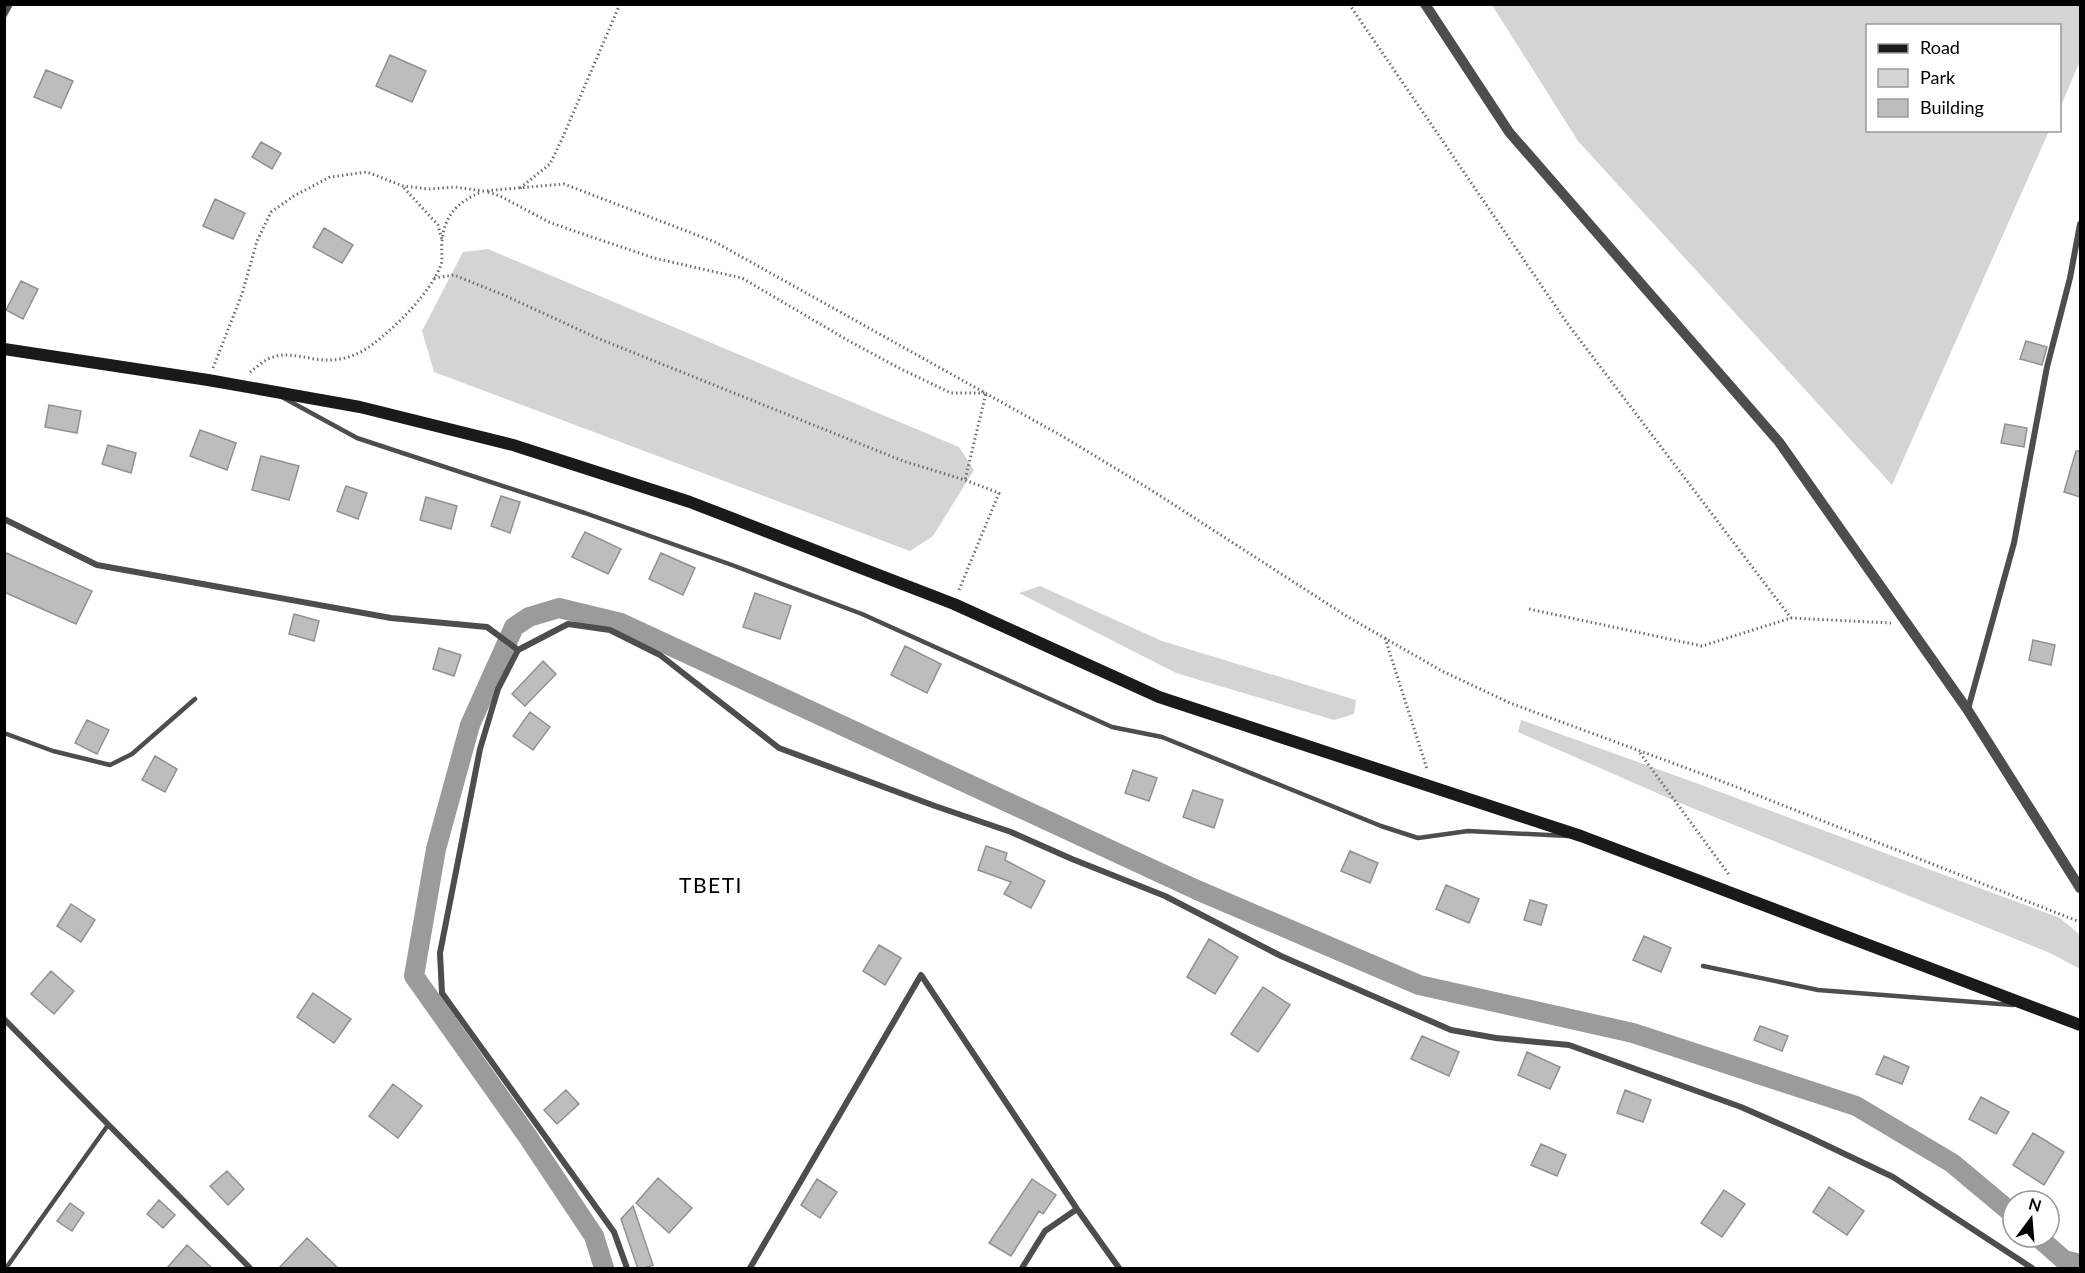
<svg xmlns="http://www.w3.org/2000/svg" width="2085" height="1273" viewBox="0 0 2085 1273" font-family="Lato,sans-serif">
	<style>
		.green { fill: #d4d4d4 }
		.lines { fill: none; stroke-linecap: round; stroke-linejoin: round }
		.canal { stroke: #9b9b9b; stroke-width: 20 }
		.building { fill: #bdbdbd; stroke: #919191; stroke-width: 1.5 }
		.path { stroke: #6f6f6f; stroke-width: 3; stroke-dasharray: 1.5 3; stroke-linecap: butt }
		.service { stroke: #4d4d4d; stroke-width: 4.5 }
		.minor { stroke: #4d4d4d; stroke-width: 6 }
		.tertiary { stroke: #4d4d4d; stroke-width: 10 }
		.secondary { stroke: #1a1a1a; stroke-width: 12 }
		.labels { text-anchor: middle; stroke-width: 6; stroke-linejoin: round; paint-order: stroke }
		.quarter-label { font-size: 21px; letter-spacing: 1.5px; fill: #000; stroke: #fff }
	</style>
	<rect width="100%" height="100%" fill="#fff"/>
	<path class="green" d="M1492,5H2080V61L2060,108V26H1868V130L2049,131L1892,485L1578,141Z
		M488,249L959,447L974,470L933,536L910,551L434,372L422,331L463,252Z
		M1040,586L1162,641L1356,700L1354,714L1334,720L1176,673L1019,593Z
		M1521,720L1685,779L2060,918L2080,935V969L2050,953L1675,801L1518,732Z"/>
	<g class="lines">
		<path class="canal" d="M2038,1237L2064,1260L2080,1264
			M604,1268L594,1236L526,1134L414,976L436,849L470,725L514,627L529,617L559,608L621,623L1197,890L1419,985L1633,1033L1856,1106L1952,1163L2013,1214"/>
	</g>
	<path class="building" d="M390,55L426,71L412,102L376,86Z
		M46,70L73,81L61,108L34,97Z
		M261,142L281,153L272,169L252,157Z
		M215,199L245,213L233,239L203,226Z
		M324,228L353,245L342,263L313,247Z
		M21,281L38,289L23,319L6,310Z
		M2026,341L2047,347L2042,365L2020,359Z
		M49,405L81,411L77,433L45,427Z
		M2005,424L2027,428L2024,447L2001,443Z
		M200,430L236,443L227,470L190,456Z
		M108,445L136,453L131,473L102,464Z
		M2076,451H2080V497L2064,492Z
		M261,456L299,466L289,500L252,490Z
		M346,486L367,493L358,519L337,511Z
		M501,496L520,502L510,533L491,526Z
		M426,497L457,506L451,529L420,520Z
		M585,532L621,549L608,574L572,557Z
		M4,552L92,591L76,624L4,592Z
		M661,553L695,568L683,595L649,579Z
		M755,593L791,606L780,639L743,627Z
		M294,614L319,621L314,641L289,634Z
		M2033,640L2055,645L2051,665L2029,660Z
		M905,646L941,664L927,693L891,675Z
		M439,648L461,655L454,676L433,669Z
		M543,661L556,674L525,706L512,694Z
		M530,712L550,727L533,750L513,736Z
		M87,720L109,730L97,754L75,743Z
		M155,756L177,769L165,792L142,780Z
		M1133,770L1157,778L1149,801L1125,793Z
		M1193,790L1223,800L1214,828L1183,817Z
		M986,846L1007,853L1005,860L1045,881L1031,908L1004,894L1011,882L978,870Z
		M1350,851L1378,863L1370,883L1341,871Z
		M1446,885L1479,899L1469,923L1436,909Z
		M1530,900L1547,905L1541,925L1524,920Z
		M71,904L95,920L81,942L57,926Z
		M1644,936L1671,948L1661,972L1633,960Z
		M1209,939L1238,957L1215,994L1187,977Z
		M879,945L901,958L885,985L863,971Z
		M51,971L74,991L54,1014L31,994Z
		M1263,987L1290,1005L1258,1052L1231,1034Z
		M313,993L351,1019L334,1043L297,1017Z
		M1760,1026L1788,1036L1782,1051L1754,1040Z
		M1422,1036L1459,1052L1449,1076L1411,1059Z
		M1527,1052L1560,1067L1550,1089L1518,1075Z
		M1884,1056L1909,1067L1902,1084L1876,1074Z
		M393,1084L422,1106L398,1138L369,1116Z
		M566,1090L579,1104L557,1124L544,1110Z
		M1625,1090L1651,1100L1643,1122L1617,1113Z
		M1981,1097L2009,1112L1996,1134L1969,1119Z
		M2033,1133L2064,1152L2044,1185L2013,1165Z
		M1541,1144L1566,1155L1557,1176L1531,1165Z
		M227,1171L244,1189L228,1205L210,1186Z
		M658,1178L692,1208L669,1233L636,1203Z
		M817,1179L837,1192L820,1218L801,1205Z
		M1032,1179L1056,1195L1043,1214L1039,1211L1011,1256L989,1243Z
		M1829,1187L1864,1211L1847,1235L1813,1212Z
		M1724,1190L1745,1204L1722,1237L1701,1223Z
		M159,1200L175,1215L163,1228L147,1214Z
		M70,1203L84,1213L72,1231L57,1221Z
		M633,1206L653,1265L642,1269H638L621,1219Z
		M307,1238L339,1269H278Z
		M187,1245L213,1269H166Z"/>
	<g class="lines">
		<path class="path" d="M1349,4L1567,323L1791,618
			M404,188L438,225L442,240
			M520,188L550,164L562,139L620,4
			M488,192L500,196L549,222L580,233L654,258L742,278L849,341L901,369L951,393H986L965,480
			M434,278L454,275L506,296L597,338L903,461L965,480L999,493L959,590
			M213,368L242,294L257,241L271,212L294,196L330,177L367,172L403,186L429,189L455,187L483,191L564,184L715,242L1062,436L1148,488L1348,617L1442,671L1510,703L1716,779L2080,922
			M250,372C257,367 265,359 273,357C284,353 297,356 309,358C332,363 354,359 373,344C397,326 430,293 441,265C443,258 441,250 442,242C444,215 458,202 481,192
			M1529,609L1702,646L1791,618L1891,623
			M1385,638L1427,769
			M1640,753L1730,876"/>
		<path class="service" d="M282,397L357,438L585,513L732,565L862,614L1112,727L1162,737L1381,826L1418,838L1468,831L1568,836
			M4,733L53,751L110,765L132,754L195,699
			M1703,966L1818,990L2013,1005
			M6,1268L108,1125"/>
		<path class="minor" d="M4,15L10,4
			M4,519L97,565L391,618L487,627L518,650L498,689L480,749L440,953L442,993L614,1232L627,1268
			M518,650L568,624L610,630L660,655L779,748L935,806L1011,832L1072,859L1165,896L1281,956L1451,1030L1496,1038L1569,1045L1741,1107L1807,1136L1893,1177L2032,1268
			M1968,709L2014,543L2047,367L2070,278L2080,224
			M4,1019L250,1268
			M750,1268L921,975L1077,1209L1119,1268
			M1022,1268L1045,1231L1077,1209"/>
		<path class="tertiary" d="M1425,4L1509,132L1779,442L1967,709L2080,888"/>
		<path class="secondary" d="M4,349L208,380L360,407L513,445L690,502L954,604L1159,697L1581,836L2080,1025"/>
	</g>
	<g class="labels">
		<g class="quarter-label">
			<text x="711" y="893">TBETI</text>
		</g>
	</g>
	<rect width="2085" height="1273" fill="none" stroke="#000000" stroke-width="12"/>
	<rect x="1866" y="24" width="195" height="108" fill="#ffffff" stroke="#999999" stroke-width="1.5"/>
	<rect x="1878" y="44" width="30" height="9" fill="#1a1a1a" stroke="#999999" stroke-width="1.5"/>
	<text x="1920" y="54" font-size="18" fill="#000000">Road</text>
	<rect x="1878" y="69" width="30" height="18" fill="#d4d4d4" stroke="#999999" stroke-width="1.5"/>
	<text x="1920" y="84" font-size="18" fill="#000000">Park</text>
	<rect x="1878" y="99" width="30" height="18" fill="#bdbdbd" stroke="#999999" stroke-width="1.5"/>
	<text x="1920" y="114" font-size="18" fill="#000000">Building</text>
	<g transform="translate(2031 1219) rotate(16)"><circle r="28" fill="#ffffff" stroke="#999999" stroke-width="1.5"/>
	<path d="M0-4.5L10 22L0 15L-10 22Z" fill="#000000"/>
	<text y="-9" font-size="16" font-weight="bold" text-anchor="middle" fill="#000000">N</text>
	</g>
</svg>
